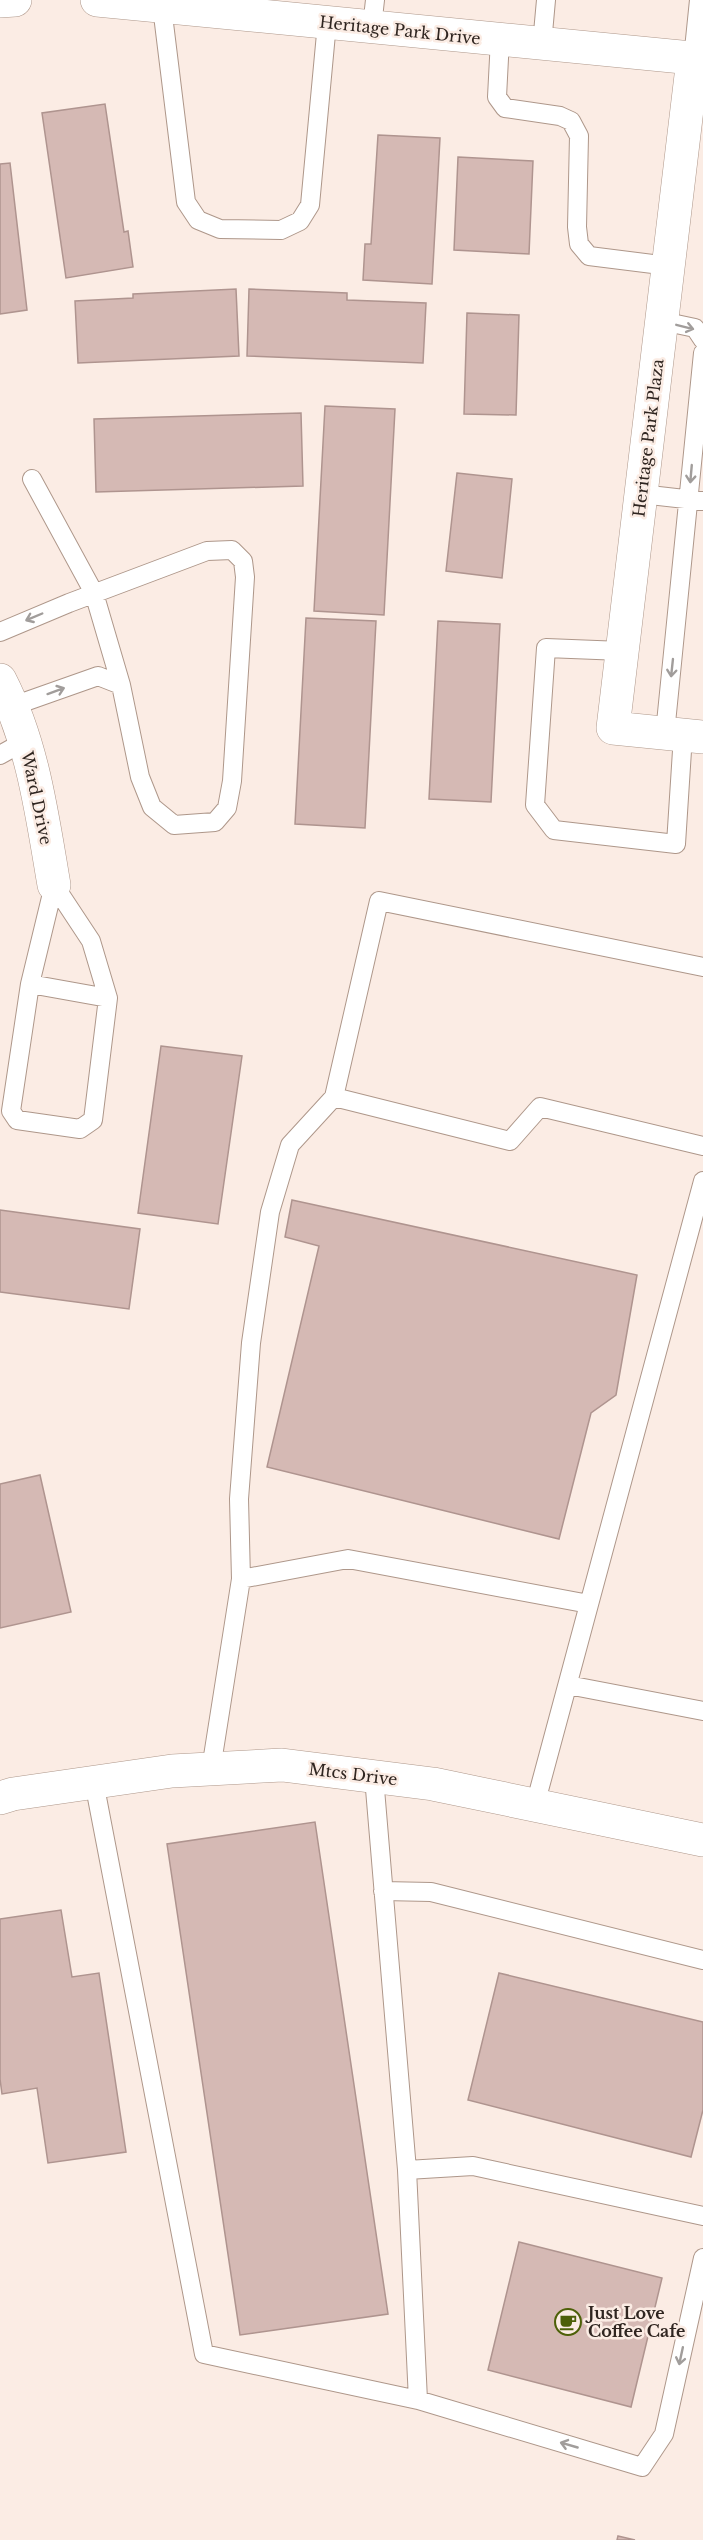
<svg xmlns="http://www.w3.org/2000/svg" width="703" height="2540" viewBox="0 0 703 2540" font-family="'Libre Baskerville',serif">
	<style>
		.building { fill: #d5b9b4; stroke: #af948f; stroke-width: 1.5 }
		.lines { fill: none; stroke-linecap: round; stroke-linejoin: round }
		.lane-casing { stroke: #ae978a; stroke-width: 20 }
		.street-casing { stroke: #ae978a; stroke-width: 34 }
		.secondary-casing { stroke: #ae978a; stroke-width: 34 }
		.lane { stroke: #fff; stroke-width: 18 }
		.street { stroke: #fff; stroke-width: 33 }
		.secondary { stroke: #fff; stroke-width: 33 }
		.oneway { stroke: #a19d9b }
		.labels { text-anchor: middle; stroke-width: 5; stroke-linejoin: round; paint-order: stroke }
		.street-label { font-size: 16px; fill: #2f2520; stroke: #fbece4 }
		.poi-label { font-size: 16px; font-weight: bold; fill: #2f2520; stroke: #fbece4; text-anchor: start }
	</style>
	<rect width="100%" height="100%" fill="#fbece4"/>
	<path class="building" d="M105,104L124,232L128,231L133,267L66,278L42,113Z
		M378,135L440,138L432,284L363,280L365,244H371Z
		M458,157L533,161L529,254L454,250Z
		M10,163L27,310L0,314V164Z
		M236,289L239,356L78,363L75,301L133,298V294Z
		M249,289L347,293V300L426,303L423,363L247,356Z
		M467,313L519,315L516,415L464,414Z
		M325,406L395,409L384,615L314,611Z
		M301,413L303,486L96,492L94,419Z
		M457,473L512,479L502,578L446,571Z
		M306,618L376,621L365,828L295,824Z
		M438,621L500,624L491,802L429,799Z
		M161,1046L242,1056L218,1224L138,1213Z
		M292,1200L637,1275L616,1395L591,1413L559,1539L267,1467L319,1246L285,1237Z
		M0,1210L140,1229L129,1309L0,1292Z
		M40,1475L71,1612L0,1628V1484Z
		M315,1822L388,2314L240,2335L167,1844Z
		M61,1910L72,1977L99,1973L126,2152L48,2163L37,2088L2,2094L0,2079V1919Z
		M499,1973L703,2022V2110L691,2157L468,2100Z
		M519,2242L662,2278L631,2407L488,2370Z
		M618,2536L635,2540H617Z"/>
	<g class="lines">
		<defs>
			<path id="lane" d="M162,7L186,202L198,220L220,229L281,230L300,221L310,205L327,23
				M372,27L375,0
				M500,39L497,97L505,108L560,116L571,121L579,136L577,227L579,244L589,256L669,266
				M542,44L546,0
				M693,59L699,0
				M662,321L695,328L703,340
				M32,479L94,593L121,685
				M641,494L703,501
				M0,632L69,603L207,551L232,550L243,561L245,577L232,781L227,808L215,822L174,825L152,807L140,777L121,685L98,676L13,706
				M622,651L546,648L535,805L554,830L676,844L683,735
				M665,733L703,353
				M0,755L25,741
				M54,885L91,941L108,998
				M703,967L379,901L334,1097L510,1141L540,1107L703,1146
				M30,984L108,998L93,1120L80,1129L17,1120L11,1111L30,984L54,885
				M241,1579L239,1499L251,1343L270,1212L290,1145L334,1097
				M568,1685L703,1711
				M211,1769L241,1579L348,1559L589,1604
				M374,1777L407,2170L418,2400
				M94,1782L204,2354L418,2400L642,2467L664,2434L703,2258
				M535,1805L703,1181
				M383,1891L431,1892L703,1960
				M407,2170L473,2166L703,2216"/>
			<path id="street" d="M693,59L613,728L703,737
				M0,680C33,744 42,815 54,885
				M0,1798L13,1794L172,1771L282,1765L433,1784L703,1840"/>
			<path id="secondary" d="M97,0L703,59
				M0,1L15,0"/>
		</defs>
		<use href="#lane" class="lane-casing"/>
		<use href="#street" class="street-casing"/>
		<use href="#secondary" class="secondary-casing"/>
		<use href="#lane" class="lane"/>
		<use href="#street" class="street"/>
		<use href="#secondary" class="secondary"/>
	</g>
	<defs><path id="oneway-shaft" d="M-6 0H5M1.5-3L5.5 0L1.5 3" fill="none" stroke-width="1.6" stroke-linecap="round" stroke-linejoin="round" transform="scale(1.5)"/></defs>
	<g class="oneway">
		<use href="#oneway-shaft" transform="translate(685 327) rotate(14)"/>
		<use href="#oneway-shaft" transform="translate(691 474) rotate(95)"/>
		<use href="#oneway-shaft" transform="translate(34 617) rotate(157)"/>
		<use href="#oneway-shaft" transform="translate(672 668) rotate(96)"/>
		<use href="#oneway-shaft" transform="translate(56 691) rotate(-20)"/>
		<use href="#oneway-shaft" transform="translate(681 2356) rotate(102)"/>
		<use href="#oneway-shaft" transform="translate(569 2445) rotate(-164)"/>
	</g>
	<defs>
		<symbol id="cafe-ring" viewBox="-11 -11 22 22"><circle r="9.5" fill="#fbece4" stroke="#4d6008" stroke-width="1.5"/><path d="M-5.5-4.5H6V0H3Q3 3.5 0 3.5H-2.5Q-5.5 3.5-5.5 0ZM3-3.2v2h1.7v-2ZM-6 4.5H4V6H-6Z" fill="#4d6008"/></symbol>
	</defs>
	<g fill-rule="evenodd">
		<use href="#cafe-ring" x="553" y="2307" width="30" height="30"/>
	</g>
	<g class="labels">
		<g class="street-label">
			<text transform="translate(400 30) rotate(6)" y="6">Heritage Park Drive</text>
			<text transform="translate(648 438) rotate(-83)" y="6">Heritage Park Plaza</text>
			<text transform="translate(37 798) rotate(78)" y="6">Ward Drive</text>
			<text transform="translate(353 1774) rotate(7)" y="6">Mtcs Drive</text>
		</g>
		<g class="poi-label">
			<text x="588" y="2319">Just Love<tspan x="588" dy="18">Coffee Cafe</tspan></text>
		</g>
	</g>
</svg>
